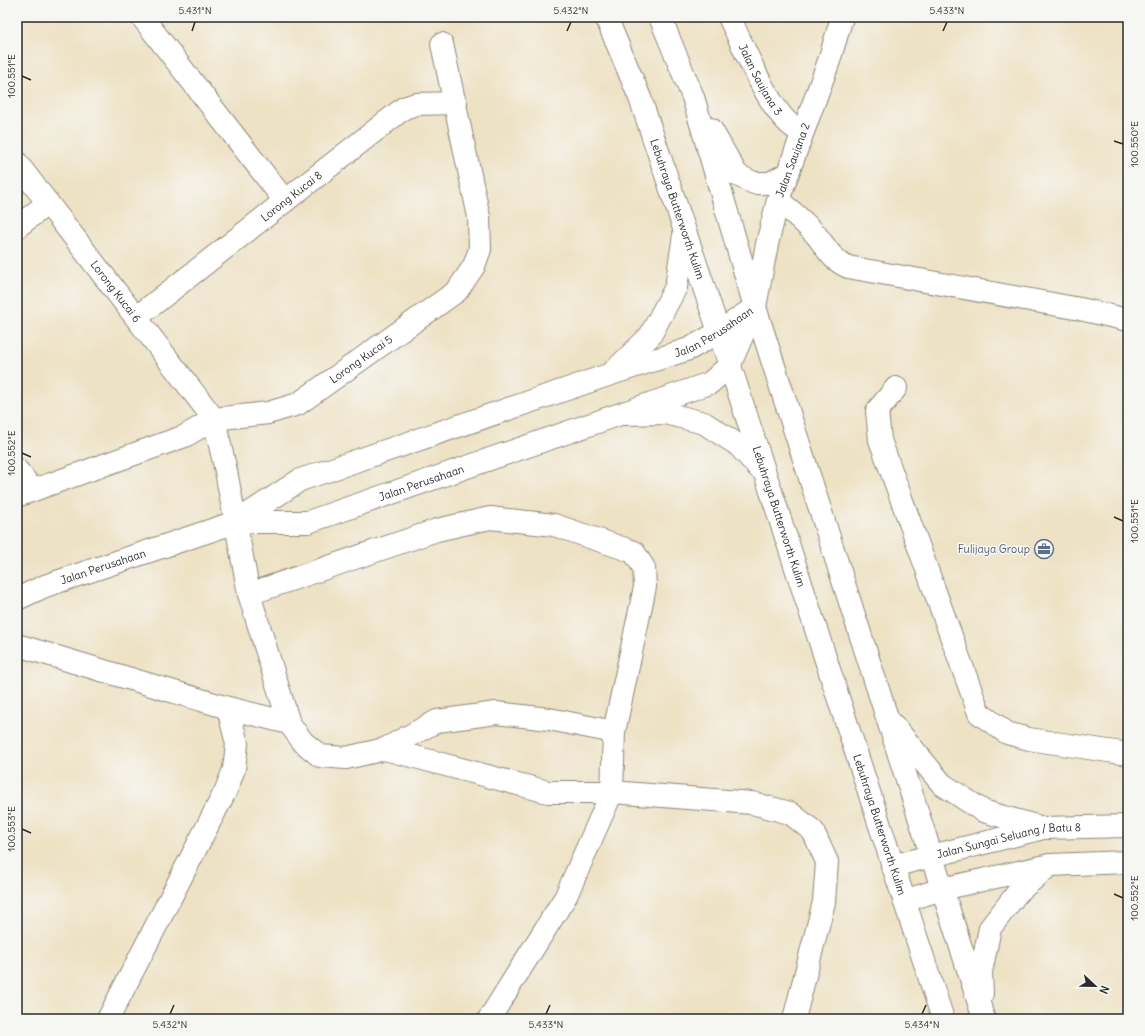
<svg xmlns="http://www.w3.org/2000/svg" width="1145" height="1036" viewBox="0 0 1145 1036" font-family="Delius,sans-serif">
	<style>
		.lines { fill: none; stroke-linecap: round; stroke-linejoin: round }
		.minor-casing { stroke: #8c8678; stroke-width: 24 }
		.major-casing { stroke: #8c8678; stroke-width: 24 }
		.highway-casing { stroke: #8c8678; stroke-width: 24 }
		.minor { stroke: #fff; stroke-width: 22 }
		.major { stroke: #fff; stroke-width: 22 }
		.highway { stroke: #fff; stroke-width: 22 }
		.ticks { fill: none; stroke: #2b2b2b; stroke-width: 1.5 }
		.labels { text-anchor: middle; stroke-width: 3; stroke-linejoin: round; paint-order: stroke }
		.street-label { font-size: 11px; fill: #2b2b2b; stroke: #f6f6f2 }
		.service-label { font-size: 11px; fill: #4e5e75; stroke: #f6f6f2; text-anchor: end }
		.neatline { fill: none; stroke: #2b2b2b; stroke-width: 1.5 }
		.ticks-label { font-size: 10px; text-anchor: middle; fill: #2b2b2b }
	</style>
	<rect width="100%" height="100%" fill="#f6f6f2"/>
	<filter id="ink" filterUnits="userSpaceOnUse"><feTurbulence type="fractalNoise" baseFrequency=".025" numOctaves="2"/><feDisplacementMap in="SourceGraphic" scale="8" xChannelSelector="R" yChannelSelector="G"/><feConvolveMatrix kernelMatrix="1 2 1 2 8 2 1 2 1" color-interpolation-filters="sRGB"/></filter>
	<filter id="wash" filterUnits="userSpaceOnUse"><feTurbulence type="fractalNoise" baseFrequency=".012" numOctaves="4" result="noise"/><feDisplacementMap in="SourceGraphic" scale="16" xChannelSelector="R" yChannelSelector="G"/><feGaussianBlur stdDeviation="0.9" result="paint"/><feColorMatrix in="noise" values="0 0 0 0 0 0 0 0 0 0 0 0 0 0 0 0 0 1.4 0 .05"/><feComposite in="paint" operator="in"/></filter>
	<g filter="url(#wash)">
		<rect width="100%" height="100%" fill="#eee2c5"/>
	</g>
	<g filter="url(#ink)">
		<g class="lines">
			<defs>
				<g id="minor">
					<path d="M142,17L285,201"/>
					<path id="s1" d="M729,17C743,45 768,108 792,126C795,129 800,130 803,131"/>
					<path id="s2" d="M17,163L214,419L226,471L249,594L289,723L303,742L320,756L346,758L385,749L437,721L496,713L549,719L614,732"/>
					<path d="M778,200C791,211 806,223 817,236C829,251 830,258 848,267L1080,309L1128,320"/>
					<path d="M17,227L48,203"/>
					<path id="s3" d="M755,307L767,244L778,200L829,61L842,17"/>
					<path id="s4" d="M137,317L404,108L416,104L456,103"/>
					<path d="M896,388L877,411L880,440L979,713L1007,733L1029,739L1128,754"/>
					<path d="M17,470L33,490"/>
					<path id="s5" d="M17,496L185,436L214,419L268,413L298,404L457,291L474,266L480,249L479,217L442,44"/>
					<path d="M249,594L437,530L490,518L554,525L634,552L644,568L645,587L614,732L612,792L566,896L489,1019"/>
					<path d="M17,645L228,708L289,723"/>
					<path d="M385,749L548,792H612L752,803L790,813L813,831L827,862L824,902L794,1019"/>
					<path d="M108,1019L226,790L234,769L237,744L228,708"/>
				</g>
				<g id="major">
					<path id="s6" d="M236,522H308L710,383L729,366L755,307"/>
					<path id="s7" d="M17,599L45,586L236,522L300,480L611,374L689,349L719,332L755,307"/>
					<path id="s8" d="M892,866L1043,828L1128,826"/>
					<path d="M904,901L942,889L1050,865L1128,862"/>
				</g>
				<g id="highway">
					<path id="s9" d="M606,17L640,98L719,332L943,1019"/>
					<path d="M660,17L693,97L755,307L984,1019"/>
					<path d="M711,129L737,175L754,183H770L788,173"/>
					<path d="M611,374L650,336L676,287L684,235"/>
					<path d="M624,414L665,413L704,423L738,445L759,468"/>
					<path d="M894,726L942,784L983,811L1043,828"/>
					<path d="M982,994L981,972L990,928L1018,892L1050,865"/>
				</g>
			</defs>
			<use href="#minor" class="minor-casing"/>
			<use href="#major" class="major-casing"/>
			<use href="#highway" class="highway-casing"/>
			<use href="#minor" class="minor"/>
			<use href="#major" class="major"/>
			<use href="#highway" class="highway"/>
		</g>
	</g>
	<path class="ticks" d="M192,31L195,22M567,31L571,22M943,31L947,22M22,76L31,80M1114,141L1123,144M22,453L31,457M1114,517L1123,521M22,829L31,833M1114,894L1123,898M170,1014L174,1005M546,1014L550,1005M922,1014L926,1005"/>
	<defs>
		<symbol id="office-ring" viewBox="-11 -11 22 22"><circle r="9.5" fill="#f6f6f2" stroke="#5c6f8a" stroke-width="1.5"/><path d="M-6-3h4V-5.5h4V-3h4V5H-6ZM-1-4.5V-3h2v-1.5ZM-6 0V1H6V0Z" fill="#5c6f8a"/></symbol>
	</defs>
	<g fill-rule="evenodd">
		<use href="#office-ring" x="1033" y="538" width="22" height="22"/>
	</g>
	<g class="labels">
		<g class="street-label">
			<text dy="4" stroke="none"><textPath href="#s1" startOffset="70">Jalan Saujana 3</textPath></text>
			<text dy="4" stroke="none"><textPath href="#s3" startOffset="152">Jalan Saujana 2</textPath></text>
			<text dy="4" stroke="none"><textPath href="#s4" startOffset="196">Lorong Kucai 8</textPath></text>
			<text dy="4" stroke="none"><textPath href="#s9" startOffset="205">Lebuhraya Butterworth Kulim</textPath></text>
			<text dy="4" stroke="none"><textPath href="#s2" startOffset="162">Lorong Kucai 6</textPath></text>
			<text dy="4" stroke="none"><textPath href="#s7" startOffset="749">Jalan Perusahaan</textPath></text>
			<text dy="4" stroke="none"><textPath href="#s5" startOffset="375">Lorong Kucai 5</textPath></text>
			<text dy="4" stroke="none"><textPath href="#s6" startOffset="192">Jalan Perusahaan</textPath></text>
			<text dy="4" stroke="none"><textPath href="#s9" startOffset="529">Lebuhraya Butterworth Kulim</textPath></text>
			<text dy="4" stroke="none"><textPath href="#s7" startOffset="92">Jalan Perusahaan</textPath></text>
			<text dy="4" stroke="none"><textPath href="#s9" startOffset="853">Lebuhraya Butterworth Kulim</textPath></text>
			<text dy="4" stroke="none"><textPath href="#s8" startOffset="120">Jalan Sungai Seluang / Batu 8</textPath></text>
		</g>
		<g class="service-label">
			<text x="1030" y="553">Fulijaya Group</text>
		</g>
	</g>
	<rect width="1145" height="1036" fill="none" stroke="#f6f6f2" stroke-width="44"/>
	<g transform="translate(1095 986) rotate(112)" stroke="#f6f6f2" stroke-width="3" paint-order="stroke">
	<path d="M0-3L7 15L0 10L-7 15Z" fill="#2b2b2b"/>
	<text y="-6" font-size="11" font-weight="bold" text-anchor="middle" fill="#2b2b2b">N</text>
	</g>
	<rect x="22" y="22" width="1101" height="992" class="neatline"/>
	<g class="ticks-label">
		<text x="195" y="14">5.431°N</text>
		<text x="571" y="14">5.432°N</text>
		<text x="947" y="14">5.433°N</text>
		<text transform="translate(11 76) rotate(-90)" y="4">100.551°E</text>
		<text transform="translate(1134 144) rotate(-90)" y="4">100.550°E</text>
		<text transform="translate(11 453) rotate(-90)" y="4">100.552°E</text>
		<text transform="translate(1134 521) rotate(-90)" y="4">100.551°E</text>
		<text transform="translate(11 829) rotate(-90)" y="4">100.553°E</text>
		<text transform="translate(1134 898) rotate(-90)" y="4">100.552°E</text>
		<text x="170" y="1028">5.432°N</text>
		<text x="546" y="1028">5.433°N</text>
		<text x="922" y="1028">5.434°N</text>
	</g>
</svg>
